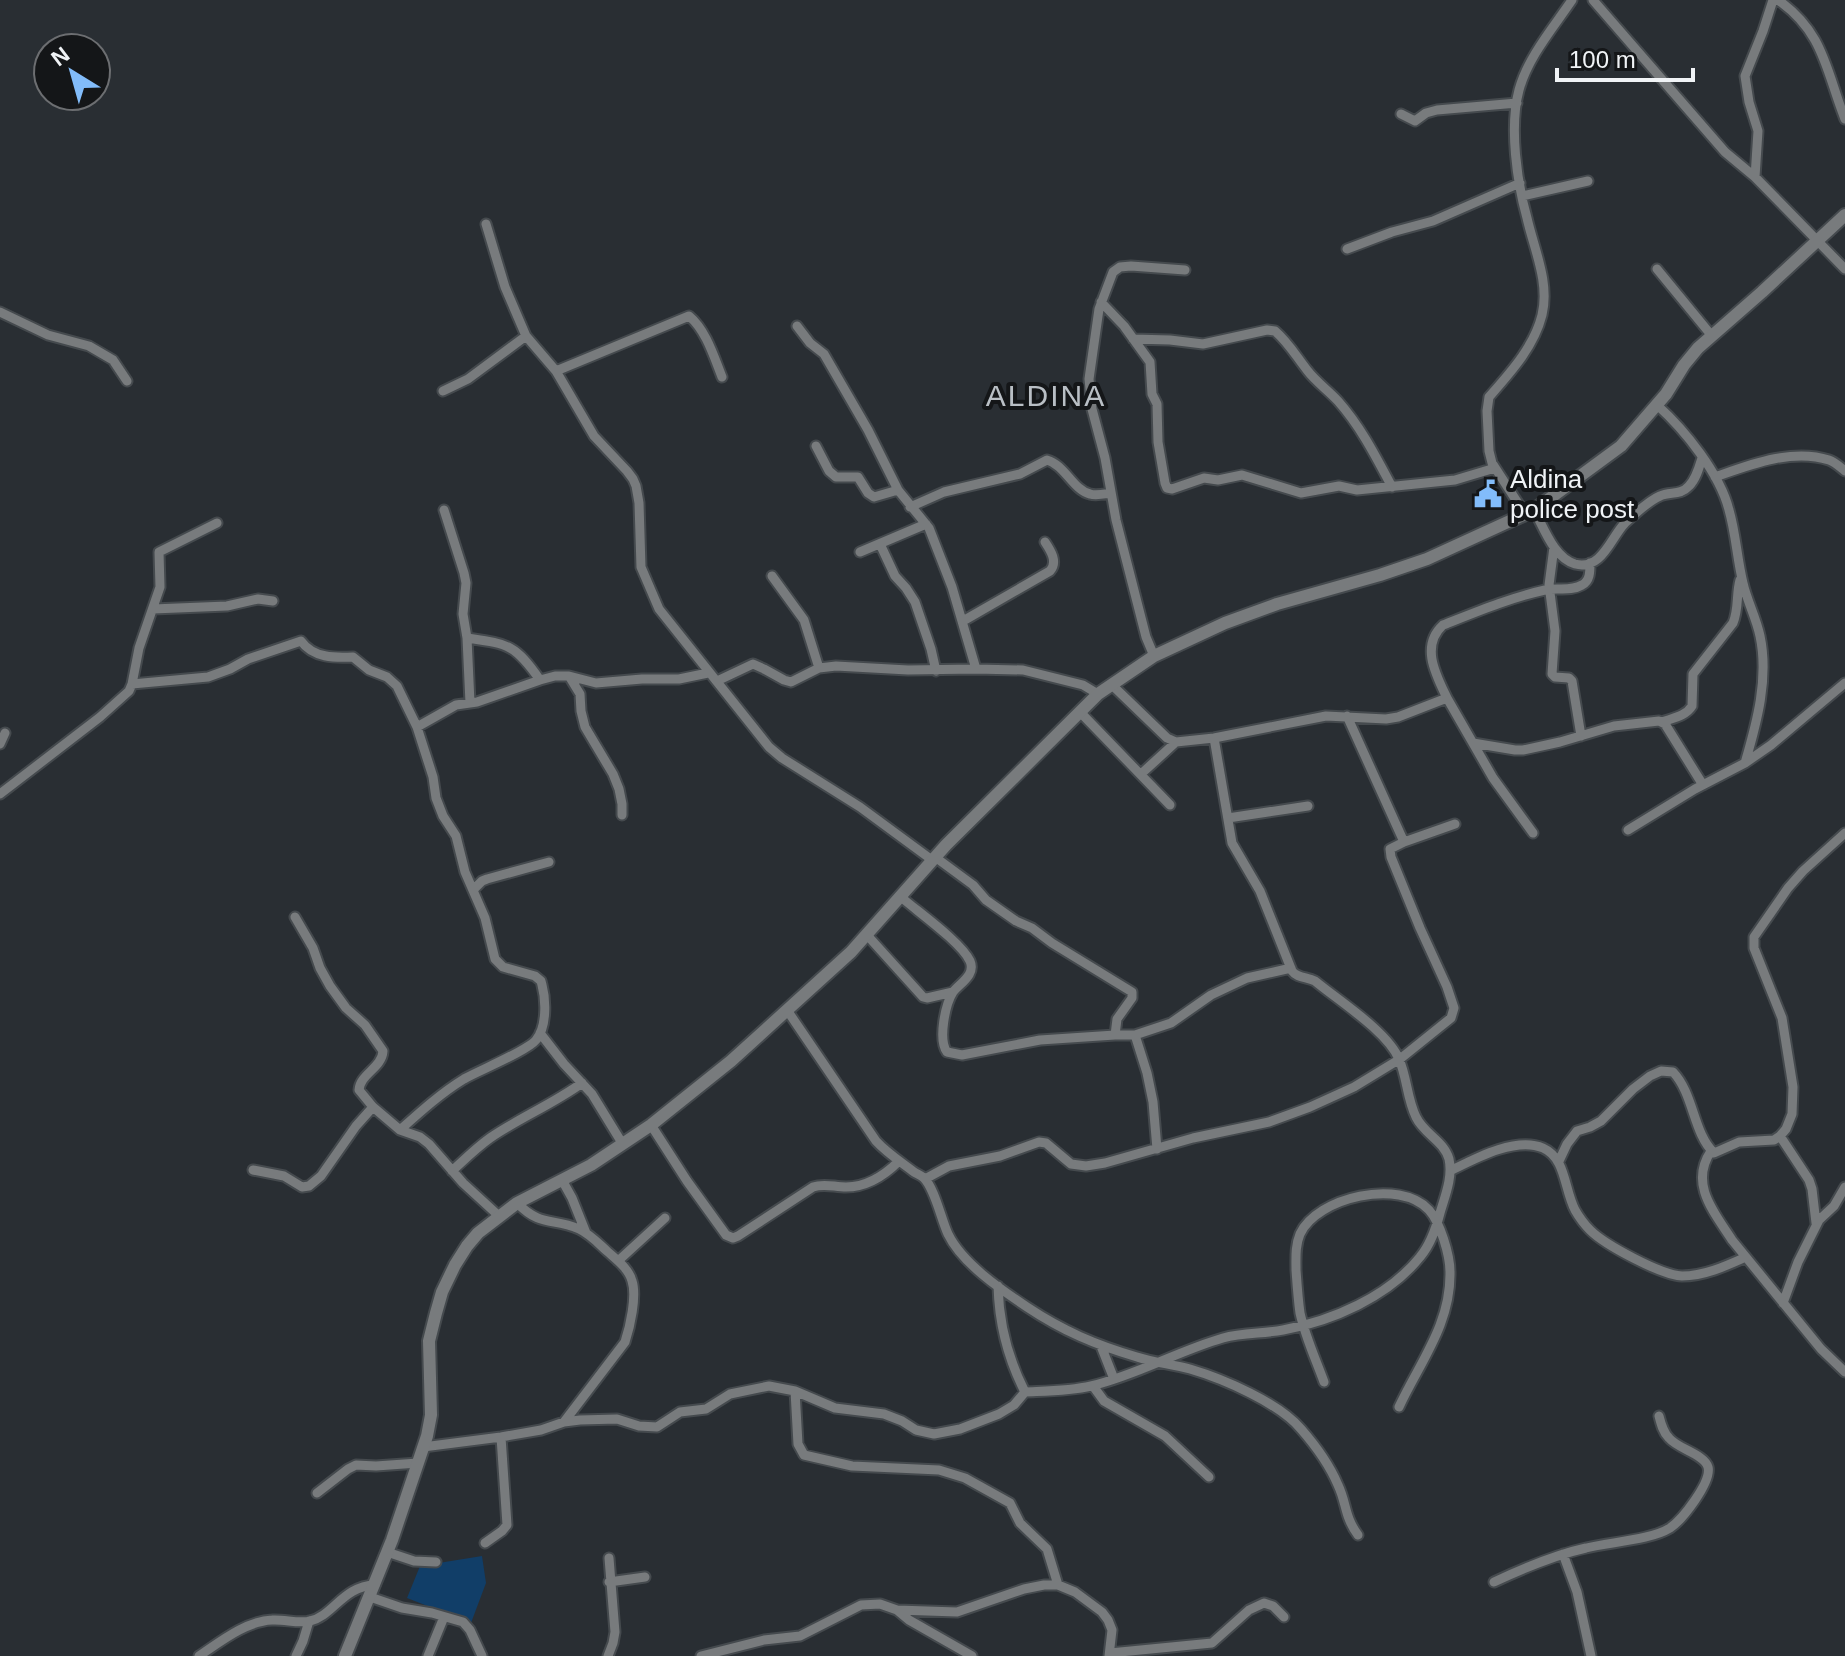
<svg xmlns="http://www.w3.org/2000/svg" width="1845" height="1656" viewBox="0 0 1845 1656" font-family="Arial,sans-serif">
	<style>
		.green { fill: #113e68 }
		.lines { fill: none; stroke-linecap: round; stroke-linejoin: round }
		.minor-casing { stroke: #454a4e; stroke-width: 13 }
		.tertiary-casing { stroke: #454a4e; stroke-width: 16 }
		.minor { stroke: #787b7d; stroke-width: 9 }
		.tertiary { stroke: #787b7d; stroke-width: 12 }
		.labels { text-anchor: middle; stroke-width: 8; stroke-linejoin: round; paint-order: stroke }
		.poi-label { font-size: 26px; fill: #f0f3f6; stroke: #141618; text-anchor: start }
		.quarter-label { font-size: 30px; letter-spacing: 2px; fill: #b9bfc5; stroke: #141618 }
	</style>
	<rect width="100%" height="100%" fill="#292e33"/>
	<path class="green" d="M482,1556L486,1583L471,1623L407,1598L420,1566Z"/>
	<g class="lines">
		<defs>
			<path id="minor" d="M1593,0L1725,152L1755,177L1845,269
				M1778,0C1824,32 1826,71 1845,119
				M1401,114L1415,121L1426,113L1437,110L1517,103
				M1755,177L1758,131L1749,102L1745,76L1763,31L1773,0
				M1522,196L1588,181
				M486,224L505,287L526,336L556,371L594,436L627,471L633,479L636,486L639,503L641,567L659,609L769,747L782,758L860,807L932,860
				M1347,249L1392,232L1433,221L1520,183
				M1657,269L1712,336
				M1101,302L1124,326L1150,362L1152,394L1157,404L1158,442L1165,483L1167,488L1172,489L1204,478L1218,480L1242,475L1301,493L1339,486L1357,490L1455,480L1495,468
				M0,312L48,335L89,346L113,360L127,381
				M797,326L810,343L824,354L868,430L898,490L929,528L952,587L976,669
				M1133,339L1170,340L1203,344L1267,330L1275,331C1288,342 1296,356 1307,370C1316,382 1328,390 1338,401C1361,427 1376,457 1392,487
				M556,371L689,316C706,330 714,357 722,377
				M443,391L468,379L526,336
				M1657,405C1685,430 1720,474 1729,510C1736,534 1737,559 1743,583C1747,601 1756,617 1760,636C1769,678 1757,722 1745,763
				M816,446L829,471L836,477H858L868,493L874,497L898,490
				M1715,477C1749,465 1792,448 1829,460C1835,462 1840,467 1845,471
				M910,507L944,492L1020,474L1047,460C1065,465 1073,490 1090,494C1096,496 1104,494 1111,493
				M444,510L464,573L466,583L463,614L467,638C508,644 515,644 540,680L555,676H569L596,683L642,679H679L708,673
				M1534,510C1544,528 1554,558 1575,564C1602,571 1611,537 1625,523C1635,514 1648,501 1660,496C1670,491 1680,496 1689,486C1696,479 1699,468 1702,458
				M1525,514L1492,463L1489,451L1487,411L1489,397C1510,373 1534,347 1542,315C1550,283 1534,249 1527,218C1517,182 1509,127 1519,90C1528,57 1553,28 1572,0
				M880,544L895,576L906,588L915,602L931,649L936,671
				M1554,547L1549,585L1555,631L1552,674L1555,677L1569,678L1572,681L1581,736
				M860,552L926,524
				M772,576L804,620L819,668
				M153,609L227,606L258,599L273,601
				M963,621L1050,571C1058,562 1051,551 1045,542
				M467,638L470,703
				M1154,656L1146,637L1116,520L1105,458L1092,409L1089,379L1099,309L1113,272L1120,267L1131,266L1185,270
				M569,676L580,694L581,711L585,727L613,774L619,789L622,804V815
				M717,681L753,664L764,669L784,680L791,682L819,668L836,666L908,670L976,669L1023,670L1083,685L1098,694
				M132,684L139,648L160,587L159,552L217,523
				M1111,684L1167,738L1176,742L1214,738L1326,716L1386,719L1398,717L1447,698L1493,778L1533,833
				M1447,698C1436,675 1420,646 1443,625C1476,612 1509,598 1545,590C1557,587 1570,592 1582,585C1590,581 1590,572 1590,563
				M1081,713L1170,805
				M1347,716L1404,842L1455,824
				M1662,722C1673,718 1686,716 1692,706L1693,674L1733,623C1739,609 1736,594 1740,580
				M1473,743L1515,750H1523L1560,742L1614,726L1659,721L1665,724L1670,732L1703,785
				M0,744L5,733
				M1141,774L1176,742
				M0,794L100,717L129,691L132,684L208,677L230,669L248,659L301,641C313,658 335,658 353,657L369,670L387,677L397,686L417,727
				M1228,818L1308,806
				M1628,830L1695,789L1745,763L1771,745L1845,683
				M935,857L973,885L986,900L1016,921L1032,928L1052,943L1132,992V998L1117,1019L1115,1035H1135L1147,1073L1153,1102L1157,1149
				M473,890L482,881L487,879L549,862
				M901,897C918,912 961,942 970,961C976,975 960,983 953,992C945,1005 938,1040 947,1052L962,1055L1040,1040L1115,1035
				M295,917L313,948L320,968L330,986L346,1008L365,1025L383,1051C382,1068 360,1074 359,1090L373,1107L393,1124L400,1130L420,1137L429,1144L463,1183L499,1216
				M867,935L923,997L927,998L953,992
				M787,1010L876,1141C887,1153 901,1162 914,1172C917,1174 921,1175 924,1178C935,1189 941,1219 948,1234C962,1263 1000,1289 1027,1307C1063,1331 1096,1345 1137,1357C1155,1363 1173,1364 1190,1369C1224,1379 1279,1403 1301,1429C1315,1445 1330,1466 1338,1485C1347,1504 1344,1516 1358,1535
				M540,1033L564,1064L592,1094L622,1143
				M1135,1035L1171,1023L1211,995L1247,978L1291,968
				M651,1125L687,1181L726,1235L733,1238L738,1236L813,1187C824,1183 834,1187 846,1187C866,1187 885,1175 899,1161
				M400,1130C420,1112 441,1093 464,1079C480,1070 527,1051 536,1040C547,1027 546,1000 542,985L541,981L535,976L503,967L495,959L485,918L465,872L456,836L443,816L436,798L433,777L417,727L456,705L477,702L540,680
				M1780,1136L1809,1180L1812,1189L1816,1223
				M1711,1151C1689,1184 1714,1212 1732,1240L1821,1349L1845,1372
				M1559,1161L1567,1144L1577,1131L1590,1127L1601,1121L1633,1089L1650,1076L1661,1071L1673,1072C1694,1094 1693,1133 1714,1153L1739,1142L1774,1140L1780,1136L1786,1129L1792,1114L1793,1087L1782,1018L1754,948V937L1788,888L1803,871L1845,833
				M253,1170L284,1176L302,1187L309,1186L321,1176L356,1126L373,1107
				M452,1171C464,1160 476,1148 490,1138C519,1118 553,1104 582,1083
				M1450,1171C1474,1159 1516,1136 1543,1148C1566,1158 1564,1189 1575,1210C1579,1217 1584,1224 1590,1230C1605,1245 1661,1275 1682,1276C1704,1276 1726,1266 1746,1257
				M925,1179L949,1166L1000,1156L1039,1142L1046,1143L1071,1164L1086,1166L1105,1163L1193,1138L1269,1122L1310,1107L1354,1087L1400,1059L1451,1018L1454,1008L1447,987L1420,928L1391,857L1390,849L1404,842
				M562,1180L572,1198L586,1233
				M517,1203C542,1228 552,1217 579,1229C590,1234 599,1244 608,1252C617,1260 629,1269 632,1281C637,1296 630,1327 625,1342L564,1422
				M618,1261L665,1218
				M998,1286C999,1323 1008,1359 1025,1392
				M1783,1303L1798,1262L1819,1220L1834,1206L1845,1187
				M1101,1346L1114,1379
				M1324,1382C1316,1360 1305,1336 1300,1313C1298,1299 1297,1284 1296,1270C1296,1258 1295,1246 1300,1234C1317,1197 1400,1178 1429,1210C1440,1222 1450,1255 1450,1272C1451,1324 1420,1362 1399,1407
				M1093,1386L1104,1401L1165,1436L1209,1477
				M795,1391L798,1444L804,1455L852,1466L939,1470L965,1478L1010,1503L1020,1523L1047,1549L1058,1585
				M423,1447L501,1437L541,1430L564,1422L580,1420L617,1419L639,1426L657,1427L680,1412L706,1409L730,1394L769,1386L795,1391L835,1408L884,1414L902,1421L916,1430L934,1434L960,1429L999,1414L1014,1405L1025,1392C1047,1391 1070,1391 1091,1386C1137,1375 1178,1351 1223,1338C1243,1332 1263,1334 1283,1330C1332,1321 1388,1297 1420,1257C1431,1244 1436,1228 1440,1213C1445,1196 1453,1177 1449,1159C1444,1141 1424,1134 1416,1117C1407,1099 1407,1077 1399,1059C1387,1031 1339,1001 1315,981C1307,977 1297,978 1292,971L1260,891L1232,843L1214,738
				M317,1493L348,1469L356,1465L376,1466L418,1463
				M485,1543L502,1531L507,1525L501,1437
				M387,1552L414,1561L436,1562
				M1563,1554L1577,1592L1591,1656
				M609,1582L645,1577
				M1494,1582C1524,1568 1554,1555 1586,1548C1610,1542 1651,1540 1670,1528C1682,1520 1712,1482 1708,1467C1704,1454 1678,1449 1669,1438C1663,1432 1661,1424 1659,1416
				M370,1597L402,1608L432,1613L463,1622L470,1630L482,1656
				M897,1610L909,1620L972,1656
				M1110,1653L1212,1643L1249,1610L1264,1603L1273,1606L1284,1617
				M199,1656C220,1642 246,1621 272,1620C284,1619 299,1624 310,1621C333,1616 343,1586 375,1585
				M296,1656L303,1641L309,1621
				M428,1656L444,1617
				M608,1656L613,1643L615,1632L609,1558
				M701,1656L764,1640L800,1636L861,1605L880,1604L897,1610L957,1612L1024,1589L1044,1585H1058L1075,1592L1102,1612L1108,1620L1112,1630L1109,1656"/>
			<path id="tertiary" d="M345,1656L392,1540L427,1436L431,1415L429,1341L436,1313L442,1292L455,1265L467,1246L478,1233L517,1203L591,1165L651,1125L731,1061L851,952L946,845L1098,694L1154,656L1225,623L1277,604L1380,575L1427,559L1534,510L1621,446L1666,394L1684,365L1698,348L1762,292L1845,215"/>
		</defs>
		<use href="#minor" class="minor-casing"/>
		<use href="#tertiary" class="tertiary-casing"/>
		<use href="#minor" class="minor"/>
		<use href="#tertiary" class="tertiary"/>
	</g>
	<defs>
		<symbol id="civic-bare" viewBox="-9 -9 18 18"><path d="M-.6-6.5H3V-4.5H.6V-3L4-1V1h2V6H-6V1h2V-1L-.6-3ZM-1.2 2.5V6h2.4V2.5Z" fill="#82bcfa" stroke="#141618" stroke-width="2.5" paint-order="stroke"/></symbol>
	</defs>
	<g fill-rule="evenodd">
		<use href="#civic-bare" x="1468" y="474" width="40" height="40"/>
	</g>
	<g class="labels">
		<g class="poi-label">
			<text x="1510" y="488">Aldina<tspan x="1510" dy="30">police post</tspan></text>
		</g>
		<g class="quarter-label">
			<text x="1046" y="406">ALDINA</text>
		</g>
	</g>
	<g transform="translate(72 72) rotate(323)"><circle r="38" fill="#141618" stroke="#6c6e71" stroke-width="2"/>
	<path d="M0-6L14 30L0 20L-14 30Z" fill="#82bcfa"/>
	<text y="-12" font-size="22" font-weight="bold" text-anchor="middle" fill="#f0f3f6">N</text>
	</g>
	<path d="M1557 68v12h136v-12" fill="none" stroke="#f0f3f6" stroke-width="4"/>
	<text x="1569" y="68" font-size="24" fill="#f0f3f6" stroke="#141618" stroke-width="6" paint-order="stroke">100 m</text>
</svg>
